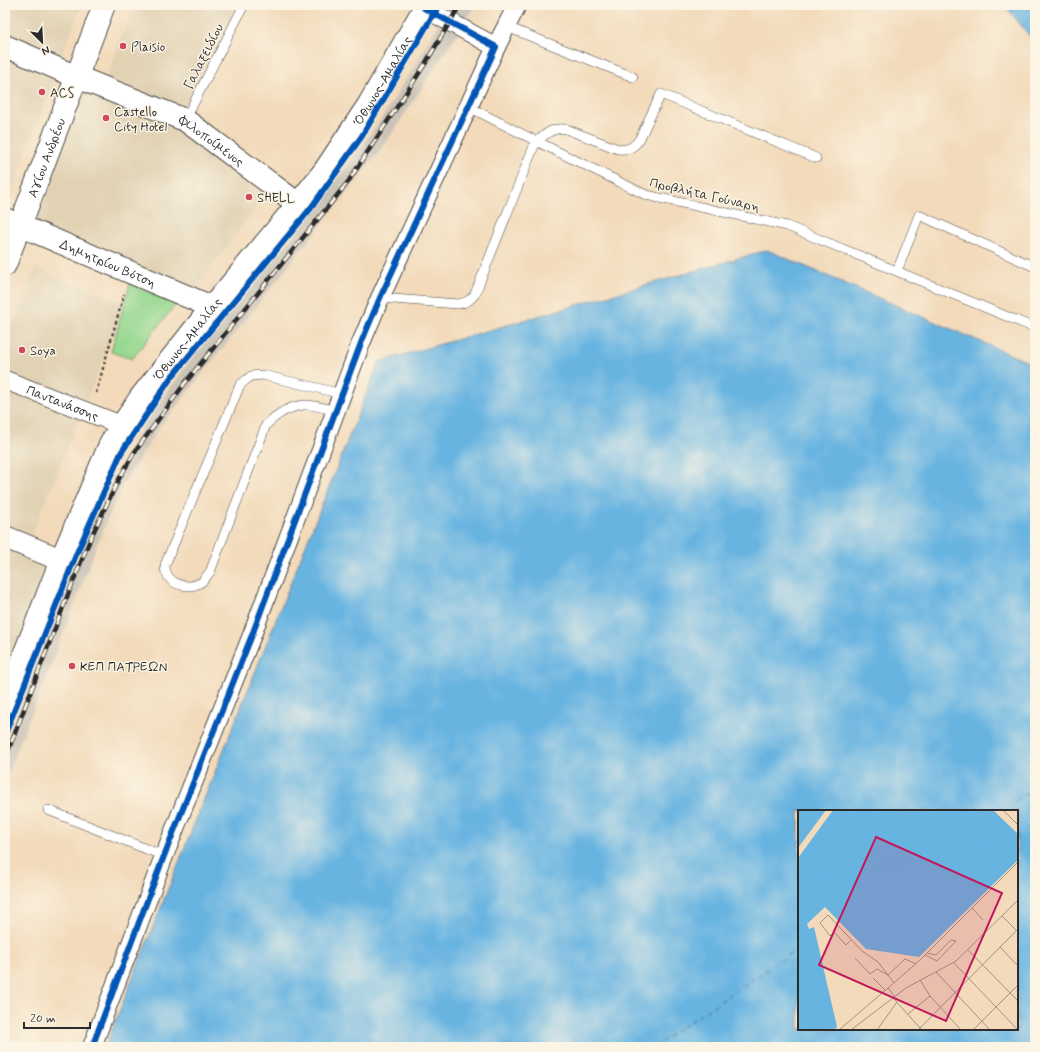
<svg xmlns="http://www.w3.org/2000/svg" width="1040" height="1052" viewBox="0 0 1040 1052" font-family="Mynerve,sans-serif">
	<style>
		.built { fill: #e1d2b4 }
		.industrial { fill: #c9c3b8 }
		.green { fill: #96d890; stroke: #60825e }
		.water { fill: #68b4e1; stroke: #4a7086; fill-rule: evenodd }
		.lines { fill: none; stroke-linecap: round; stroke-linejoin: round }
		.ferry { stroke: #405b6b; stroke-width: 1; stroke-dasharray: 5 4; stroke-linecap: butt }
		.service-casing { stroke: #494540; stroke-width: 10 }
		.minor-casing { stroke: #494540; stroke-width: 20 }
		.tertiary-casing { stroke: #494540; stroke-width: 24 }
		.secondary-casing { stroke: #494540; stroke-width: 24 }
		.primary-casing { stroke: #494540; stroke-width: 24 }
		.path { stroke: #494540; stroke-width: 2.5; stroke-dasharray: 3 3; stroke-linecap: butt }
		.service { stroke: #fff; stroke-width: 9 }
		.minor { stroke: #fff; stroke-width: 18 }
		.tertiary { stroke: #fff; stroke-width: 22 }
		.secondary { stroke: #fff; stroke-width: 22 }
		.primary { stroke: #fff; stroke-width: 22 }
		.rail-casing { stroke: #2b2b2b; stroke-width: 4.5 }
		.rail { stroke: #fcf5e5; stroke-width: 3; stroke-dasharray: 9; stroke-linecap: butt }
		.cycleway-casing { stroke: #fcf5e5; stroke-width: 8 }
		.cycleway { stroke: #0057b8; stroke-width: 6 }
		.poi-dot { fill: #d1495b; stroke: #fcf5e5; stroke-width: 1.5 }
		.labels { text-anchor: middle; stroke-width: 3; stroke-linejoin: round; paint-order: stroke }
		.poi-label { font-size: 13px; fill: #2b2b2b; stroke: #fcf5e5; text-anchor: start }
		.street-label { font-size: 13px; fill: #2b2b2b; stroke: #fcf5e5 }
		.inset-river { fill: none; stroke: #68b4e1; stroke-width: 2 }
		.inset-road { fill: none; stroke: #a29481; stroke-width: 1 }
		.view { fill: #c2185b; fill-opacity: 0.15; stroke: #c2185b; stroke-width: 2 }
		.inset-edge { fill: none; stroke: #2b2b2b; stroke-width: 2 }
	</style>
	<rect width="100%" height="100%" fill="#fcf5e5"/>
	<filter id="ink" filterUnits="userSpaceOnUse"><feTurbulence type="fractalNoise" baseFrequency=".025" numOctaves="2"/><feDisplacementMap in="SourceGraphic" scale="8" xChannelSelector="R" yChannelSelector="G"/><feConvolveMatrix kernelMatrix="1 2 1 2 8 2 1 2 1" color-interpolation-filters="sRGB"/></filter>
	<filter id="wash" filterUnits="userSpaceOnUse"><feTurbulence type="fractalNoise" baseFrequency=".012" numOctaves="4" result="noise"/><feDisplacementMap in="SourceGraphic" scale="16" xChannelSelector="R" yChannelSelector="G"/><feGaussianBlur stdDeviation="0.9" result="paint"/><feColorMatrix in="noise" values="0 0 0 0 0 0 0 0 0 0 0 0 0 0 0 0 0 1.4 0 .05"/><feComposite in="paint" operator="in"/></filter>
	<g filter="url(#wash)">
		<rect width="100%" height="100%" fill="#f2daba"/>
		<path class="built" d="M5,5H81L5,210Z
			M133,5H237L205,65L184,110L106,80Z
			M77,77L185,120L273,185L190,295L21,223Z
			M35,268L120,302L106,353L31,537L5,526V343Z
			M5,537L61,560L5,704Z"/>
		<path class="industrial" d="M450,5H476L383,147L159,428L140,457L122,486L97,544L58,647L5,780V746L90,530L115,478L133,442L160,402L194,356L289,242L348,165L382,118L415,65Z"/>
		<path class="green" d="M130,283L176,304L132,359L111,352Z"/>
		<path class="water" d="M1005,5H1035V43Z
			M767,250L1035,365V1047H105L379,362ZM799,811H1017V1029H799Z"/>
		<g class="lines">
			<path class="ferry" d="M1001,811L1035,788
				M653,1047L799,948"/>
		</g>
	</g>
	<g filter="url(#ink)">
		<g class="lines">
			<defs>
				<path id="service" d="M507,27L633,77
					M469,107L536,141L646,195L787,226L1035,328
					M185,120L244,5
					M897,271L919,215L1035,267
					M380,298L458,304C466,303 471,300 475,294L536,141C547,134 552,127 566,129L618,149C628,150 633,148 639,140L661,94L816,158
					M336,411C328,409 312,404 305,405C289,406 277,414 266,425L210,572C208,574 206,577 204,580C193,590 171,587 166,572C165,570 165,568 165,565L240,385L251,376L263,375L342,394
					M48,810L164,856"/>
				<g id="minor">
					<path d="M496,47L517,5"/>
					<path id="s1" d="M5,380L121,425"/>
					<path d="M92,1047L164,856L252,635L361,343L380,298L496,47L424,8"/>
				</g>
				<g id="tertiary">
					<path id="s2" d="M5,46L77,77L185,120L298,204"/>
					<path id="s3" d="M5,219L212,307"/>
				</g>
				<g id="secondary">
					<path id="s4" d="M5,265L104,5"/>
					<path d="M5,537L61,560"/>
				</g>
				<g id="primary">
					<path id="s5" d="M5,704L61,560L111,442L140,398L212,307L298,204L325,170L369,104L426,5"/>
				</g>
			</defs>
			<use href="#service" class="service-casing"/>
			<use href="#minor" class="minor-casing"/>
			<use href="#tertiary" class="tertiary-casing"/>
			<use href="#secondary" class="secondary-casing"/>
			<use href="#primary" class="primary-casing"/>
			<path class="path" d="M96,393L124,294"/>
			<use href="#service" class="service"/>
			<use href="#minor" class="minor"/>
			<use href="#tertiary" class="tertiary"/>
			<use href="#secondary" class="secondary"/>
			<use href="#primary" class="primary"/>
			<defs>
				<path id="rail" d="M5,759L67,597L91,537L119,479L134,453L185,383L348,182L425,64L460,5"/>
			</defs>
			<use href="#rail" class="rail-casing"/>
			<use href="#rail" class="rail"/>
			<defs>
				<path id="cycleway" d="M5,734L76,555L121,453L170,379L311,208L362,136L439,5
					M92,1047L164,856L252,635L361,343L380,298L496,47L424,8"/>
			</defs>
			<use href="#cycleway" class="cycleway-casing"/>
			<use href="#cycleway" class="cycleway"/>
		</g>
	</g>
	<g class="poi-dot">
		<circle cx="123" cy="46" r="4"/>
		<circle cx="42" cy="92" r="4"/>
		<circle cx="106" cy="118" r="4"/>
		<circle cx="249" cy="197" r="4"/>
		<circle cx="22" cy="350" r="4"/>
		<circle cx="72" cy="666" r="4"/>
	</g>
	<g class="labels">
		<g class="poi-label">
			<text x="131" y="51">Plaisio</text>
			<text x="50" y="97">ACS</text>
			<text x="114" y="116">Castello<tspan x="114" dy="15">City Hotel</tspan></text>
			<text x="257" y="202">SHELL</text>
			<text x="30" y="355">Soya</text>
			<text x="80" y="671">ΚΕΠ ΠΑΤΡΕΩΝ</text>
		</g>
		<g class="street-label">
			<text transform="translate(203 56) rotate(-63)" y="5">Γαλαξειδίου</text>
			<text dy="5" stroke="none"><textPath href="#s5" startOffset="735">Όθωνος-Αμαλίας</textPath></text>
			<text dy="5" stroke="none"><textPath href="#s2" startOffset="228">Φιλοποίμενος</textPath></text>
			<text dy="5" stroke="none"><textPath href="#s4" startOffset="115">Αγίου Ανδρέου</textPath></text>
			<text transform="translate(705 194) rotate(13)" y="5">Προβλήτα Γούναρη</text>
			<text dy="5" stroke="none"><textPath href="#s3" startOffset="112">Δημητρίου Βότση</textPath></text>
			<text dy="5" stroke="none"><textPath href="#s5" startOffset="411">Όθωνος-Αμαλίας</textPath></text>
			<text dy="5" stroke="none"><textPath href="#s1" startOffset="62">Παντανάσσης</textPath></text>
		</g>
	</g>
	<g transform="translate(798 810)">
		<rect width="220" height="220" fill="#f2daba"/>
		<path d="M0,0H28L0,38ZM35,0H195L220,24V50L121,147L68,139L27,97L9,114L11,119L16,117L39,217L36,220H0V48Z" fill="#68b4e1"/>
		<path class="inset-river" d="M0,91L24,69L38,64L220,32"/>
		<path class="inset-road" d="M206,1L220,15M174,98L185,110M204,106L220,122M53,130L48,135L36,122L32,126L22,113L30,105L64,141L80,152L96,173M202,137L220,156M170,140L220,191M127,145L139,151L158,131L153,130L138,145L129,143M57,148L72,164L79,159L90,165L107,149L118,154M156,153L220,220M138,162L192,220M75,168L87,180M122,170L132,186L163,220M97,187L90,178L122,150L220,52M95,188L123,219M110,204L132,186M41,220L90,178M53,220L108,178L158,151L220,90M79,220L99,192M120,220L220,119M175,220L220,175"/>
		<path class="view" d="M78,27L204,83L148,211L21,155Z"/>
		<rect width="220" height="220" class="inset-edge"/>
	</g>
	<rect width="1040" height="1052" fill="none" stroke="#fcf5e5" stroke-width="20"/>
	<g transform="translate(42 42) rotate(156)" stroke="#fcf5e5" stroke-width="3" paint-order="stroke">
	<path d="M0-3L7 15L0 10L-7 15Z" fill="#2b2b2b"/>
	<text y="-6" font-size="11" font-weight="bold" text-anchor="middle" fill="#2b2b2b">N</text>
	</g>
	<path d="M24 1022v6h66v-6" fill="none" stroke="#2b2b2b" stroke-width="2"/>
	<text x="30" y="1022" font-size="12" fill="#2b2b2b" stroke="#fcf5e5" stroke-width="3" paint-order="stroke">20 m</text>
</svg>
